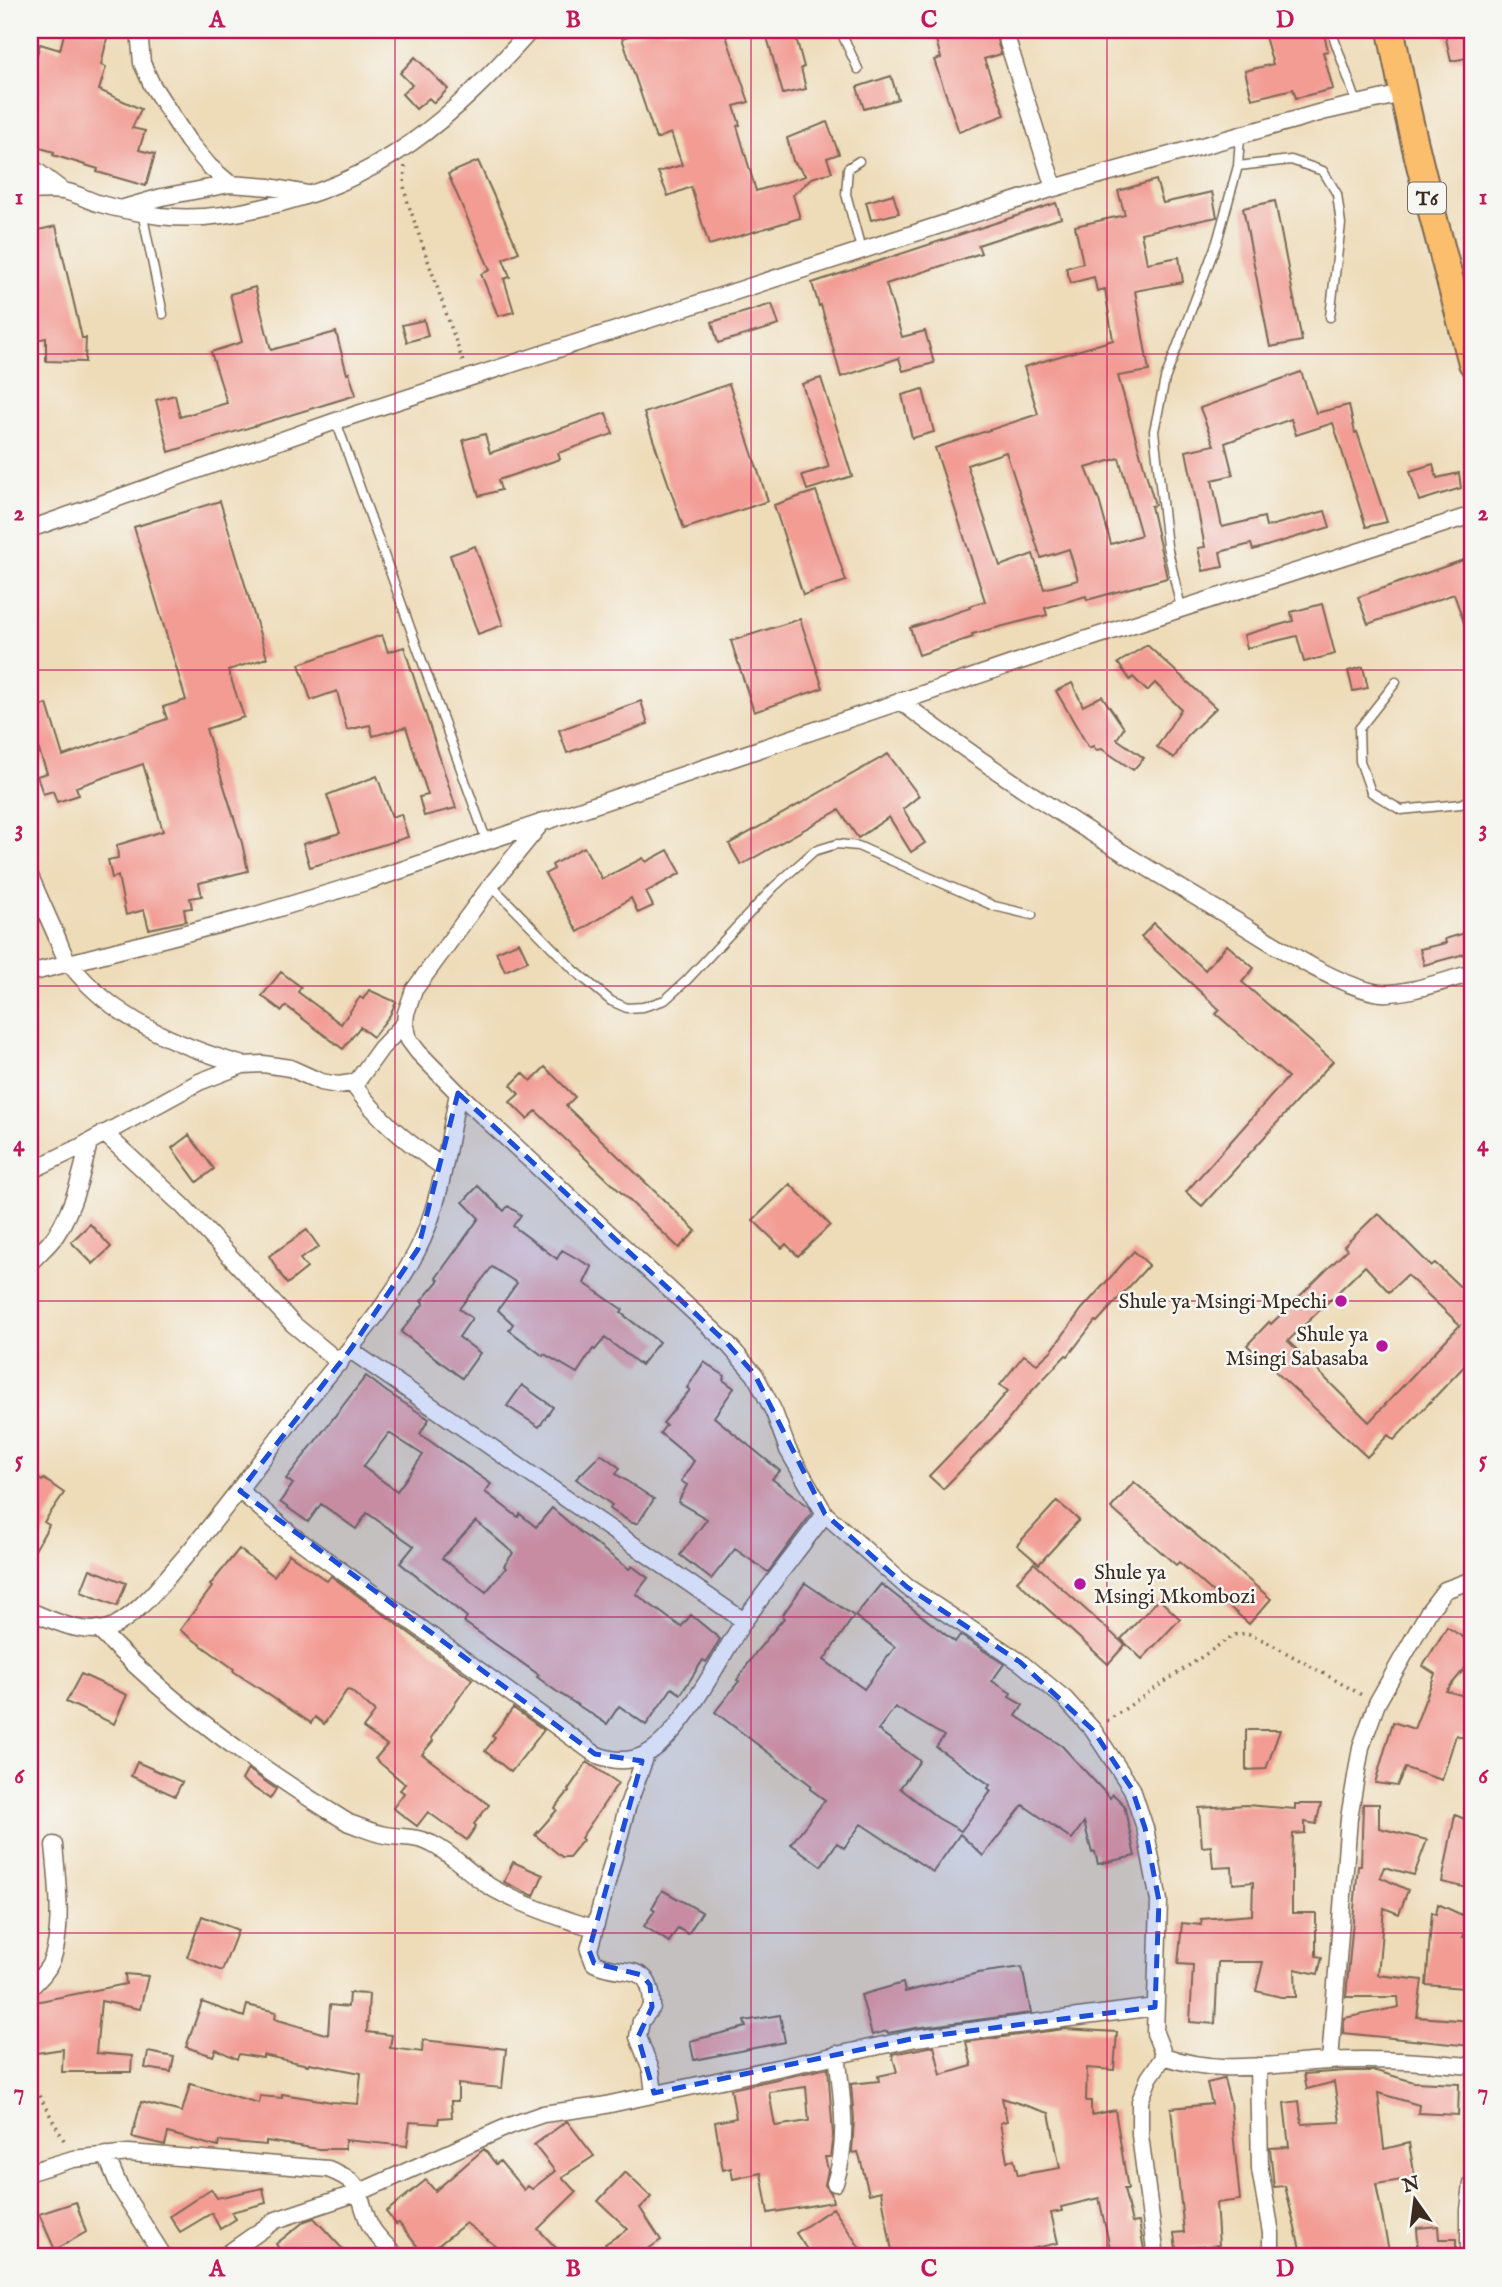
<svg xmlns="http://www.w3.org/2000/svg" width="1502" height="2287" viewBox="0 0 1502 2287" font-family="'IM FELL English',serif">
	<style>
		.building { fill: #f29c94; fill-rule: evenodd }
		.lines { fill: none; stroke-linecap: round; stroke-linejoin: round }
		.service-casing { stroke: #7a6854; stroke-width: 11 }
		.minor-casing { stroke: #7a6854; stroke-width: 19 }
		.trunk-casing { stroke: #7a6854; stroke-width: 30 }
		.path { stroke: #7a6854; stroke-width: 3.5; stroke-dasharray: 2 5; stroke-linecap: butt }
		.service { stroke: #fff; stroke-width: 8 }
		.minor { stroke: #fff; stroke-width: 16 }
		.trunk { stroke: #fabe6d; stroke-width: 26 }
		.marked { fill: #1d4ed8; fill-opacity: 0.2; stroke: #1d4ed8; stroke-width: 5; stroke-dasharray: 14 9; stroke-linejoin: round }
		.grid { fill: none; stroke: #c2185b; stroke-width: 2; stroke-opacity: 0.55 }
		.poi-dot { fill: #b5179e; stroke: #f6f6f2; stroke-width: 2.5 }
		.labels { text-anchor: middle; stroke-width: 5; stroke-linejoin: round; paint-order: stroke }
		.shield { fill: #f6f6f2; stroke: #73675e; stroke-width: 2 }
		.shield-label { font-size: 19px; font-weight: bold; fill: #3b2a1e }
		.poi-label { font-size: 21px; fill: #3b2a1e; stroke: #f6f6f2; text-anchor: end }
		.neatline { fill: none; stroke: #c2185b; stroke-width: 2.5 }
		.grid-label { font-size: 23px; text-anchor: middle; font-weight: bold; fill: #c2185b }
	</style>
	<rect width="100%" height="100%" fill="#f6f6f2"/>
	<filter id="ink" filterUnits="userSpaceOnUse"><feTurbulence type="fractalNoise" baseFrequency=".0143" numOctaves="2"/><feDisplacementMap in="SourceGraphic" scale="14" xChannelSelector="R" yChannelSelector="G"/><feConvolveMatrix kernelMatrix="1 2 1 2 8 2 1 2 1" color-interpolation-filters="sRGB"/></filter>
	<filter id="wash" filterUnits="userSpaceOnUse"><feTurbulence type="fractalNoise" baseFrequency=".00686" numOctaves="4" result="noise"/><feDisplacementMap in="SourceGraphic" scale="28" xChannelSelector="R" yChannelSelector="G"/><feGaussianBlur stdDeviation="1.57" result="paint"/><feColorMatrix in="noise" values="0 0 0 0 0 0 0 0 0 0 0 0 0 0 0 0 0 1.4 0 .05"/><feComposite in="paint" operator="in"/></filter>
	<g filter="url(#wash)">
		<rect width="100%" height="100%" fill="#eedcb9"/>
		<g id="blocks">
			<path class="building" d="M65,30H90L108,34L101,65L106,67L99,90L141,109L132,128L145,131L139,150L155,154L146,186L97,172L98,169L53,155L54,152L30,145V77L40,44L60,50Z
				M648,30H724L749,102L734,106L740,125L737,126L756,191L806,176L793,161L787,138L827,122L839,154L827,158L832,172L812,178L793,195L800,218L709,245L691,187L668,196L658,172L682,165L671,133L656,139L622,38Z
				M765,30H794L804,67L801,68L806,89L783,94Z
				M944,30H994L1001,54L984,59L1005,115L959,132L934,60L941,58L935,36L945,33Z
				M1263,30H1323L1328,51L1323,52L1333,89L1296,98L1293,89L1252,99L1245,71L1273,64Z
				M1444,30H1472V57L1451,61Z
				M415,57L448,89L434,103L429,98L416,109L402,94L412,85L400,73Z
				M891,76L898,99L864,109L857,87Z
				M478,161L519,252L503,259L510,277L504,279L514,312L498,316L481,274L490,270L448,174Z
				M1156,180L1163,203L1212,192L1217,217L1141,233L1147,263L1179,257L1183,282L1135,291L1149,371L1118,376L1155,505L1151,506L1167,578L1087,600L1086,596L1045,608L1047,615L972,634L973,637L919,655L910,628L970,608L969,606L985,601L935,448L1038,414L1024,367L1113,340L1105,289L1097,291L1094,277L1071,283L1066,268L1083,263L1075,226L1125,215L1118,191ZM1006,452L1041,558L1069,549L1078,580L1044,589L1033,554L1000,566L967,465ZM1119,458L1141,535L1111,544L1099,500L1086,468Z
				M893,194L899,213L871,220L866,202Z
				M1275,201L1302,341L1270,347L1243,208Z
				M1056,203L1061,218L978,245L981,253L886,284L902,337L925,331L934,363L903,371L899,358L841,377L821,305L819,306L812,283Z
				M56,226L82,338H86L85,362L46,361V338L30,341V232Z
				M255,287L271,350L336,332L347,374L349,373L356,395L169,452L156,400L175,395L180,417L227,403L211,352L242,342L230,294Z
				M772,304L779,325L718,343L712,322Z
				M424,320L428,336L407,342L402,325Z
				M1301,372L1316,413L1349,405L1355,433L1357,432L1387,522L1366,527L1333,423L1296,435L1291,419L1225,443L1233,475L1212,480L1222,527L1264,517L1266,527L1325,511L1330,527L1253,550L1251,544L1220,552L1223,567L1203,571L1198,548L1205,547L1186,451L1214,445L1200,408Z
				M821,378L852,476L807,490L802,475L829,467L802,384Z
				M729,384L768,501L684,529L644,413Z
				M923,389L934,432L912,438L902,395Z
				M606,413L613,434L558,453L560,459L498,480L501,490L479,496L463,440L485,434L490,453Z
				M1433,464L1437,478L1459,473L1461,488L1419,501L1410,471Z
				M816,491L846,581L803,595L774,505Z
				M220,501L267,658L228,670L244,717L206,729L242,843L248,871L199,883L202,896L190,898L192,908L184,909L186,921L149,929L144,910L126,915L118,876L112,878L108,860L118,858L117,845L163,831L143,764L76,787L79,795L57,802L53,791L43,794L37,776L47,773L35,739L30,741V709L47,704L63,756L167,719L163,707L186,700L134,527Z
				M475,546L503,625L478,634L450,555Z
				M1472,557V639L1470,640L1454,594L1368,624L1358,597Z
				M1322,604L1335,654L1304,662L1297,636L1247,648L1244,635L1293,621L1291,612Z
				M800,619L823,688L754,712L731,641Z
				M382,635L388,652L404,647L456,808L424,816L419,797L428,795L406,727L373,736L370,725L347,730L337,691L311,700L299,664Z
				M1147,645L1216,708L1188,735L1174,758L1157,747L1181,709L1155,683L1147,691L1133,677L1130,680L1118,663Z
				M1363,667L1368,688L1353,691L1348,671Z
				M1072,683L1083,706L1102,696L1124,728L1117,739L1144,758L1133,770L1102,749L1096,750L1093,746L1089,748L1056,691Z
				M641,701L648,724L567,753L559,730Z
				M888,754L919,796L903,809L925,843L911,852L889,817L858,838L839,810L741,865L729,844Z
				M377,776L392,817L401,814L408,837L310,867L303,844L340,833L327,795Z
				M584,847L602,879L643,858L646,862L668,850L681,873L646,892L653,906L638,913L631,898L578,932L545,874L554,869L552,865Z
				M1154,923L1205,970L1227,945L1254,968L1242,982L1333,1061L1202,1206L1186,1192L1288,1077L1216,1014L1220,1010L1141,937Z
				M1472,931V952L1424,965L1420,949L1446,943L1445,939Z
				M519,942L528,961L505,971L496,952Z
				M281,972L301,987L298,992L341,1024L360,997L363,999L369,990L396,1002L390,1015L373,1037L360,1027L343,1049L286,1006L282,1011L262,996Z
				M545,1067L575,1097L566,1106L696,1231L679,1248L536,1111L527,1119L510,1102L519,1094L511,1085L523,1073L531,1081Z
				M189,1135L214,1169L197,1182L172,1148Z
				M790,1184L830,1225L798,1256L786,1244L782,1248L753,1220Z
				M478,1186L504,1211L508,1206L521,1215L513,1226L557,1259L562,1250L592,1267L584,1283L623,1310L621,1313L659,1342L641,1365L605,1338L595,1350L593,1349L577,1373L544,1354L543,1356L509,1330L513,1324L498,1310L517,1283L492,1267L459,1309L472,1318L459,1337L480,1353L462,1378L401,1332L424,1303L421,1301L439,1280L436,1278L479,1218L463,1202Z
				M1378,1213L1431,1266L1435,1263L1472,1298V1358L1394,1440L1388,1435L1367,1457L1247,1345L1269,1322L1271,1324L1347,1250L1344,1246ZM1365,1266L1389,1292L1407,1275L1460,1325L1369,1422L1288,1341Z
				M90,1224L111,1247L93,1264L71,1242Z
				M307,1230L319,1247L300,1259L307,1268L287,1284L269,1256Z
				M1134,1251L1149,1265L1097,1322L1095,1321L1068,1356L1066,1355L1029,1394L1002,1428L943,1489L929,1476L986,1417L1008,1391L1000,1385L1024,1355L1037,1364L1052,1350L1082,1309Z
				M704,1362L725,1376L723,1380L734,1388L714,1417L780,1471L772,1479L809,1507L812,1513L768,1572L735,1549L711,1579L680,1555L707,1519L678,1502L687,1485L681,1481L694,1461L660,1433L666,1425L663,1423L690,1390L687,1388Z
				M366,1376L387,1392L429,1419L420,1434L491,1484L485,1492L518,1517L520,1514L536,1527L552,1508L580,1532L629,1569L632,1566L648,1578L636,1594L681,1627L691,1615L720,1639L709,1658L706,1662L703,1660L681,1694L672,1688L646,1725L619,1706L607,1724L553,1689L537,1677L539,1675L464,1622L467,1617L400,1563L414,1546L367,1513L356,1529L321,1504L308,1522L280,1502L293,1484L286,1479ZM389,1433L423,1455L397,1491L363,1467ZM476,1521L513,1553L504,1566L506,1568L486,1592L442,1558Z
				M522,1385L553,1407L539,1427L507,1406Z
				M601,1454L620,1468L616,1474L654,1499L638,1523H632L610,1509L612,1505L576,1479Z
				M30,1473L42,1481L44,1479L64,1493L44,1522L49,1525L30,1559Z
				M1134,1482L1271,1599L1249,1624L1179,1562L1176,1565L1111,1508Z
				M1057,1501L1079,1520L1039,1564L1017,1545Z
				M239,1549L274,1576L289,1554L327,1581L331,1576L472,1679L431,1738L433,1741L422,1754L489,1805L474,1824L476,1826L467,1840L428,1812L417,1826L393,1808L404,1793L400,1790L405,1784L375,1759L387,1745L363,1728L375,1712L351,1691L347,1690L324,1724L315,1717L311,1723L233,1671L234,1669L180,1630L212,1587L210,1585Z
				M1034,1563L1125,1645L1108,1664L1017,1581Z
				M90,1569L126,1583L117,1606L81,1592Z
				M805,1583L854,1616L824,1660L864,1689L895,1647L855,1616L881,1584L955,1642L960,1635L1004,1664L992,1681L1011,1693L1009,1697L1023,1705L1016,1716L1062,1746L1110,1798L1113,1794L1124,1805L1135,1856L1098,1864L1095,1852L1092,1853L1084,1822L1072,1839L1023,1805L983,1856L960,1834L933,1872L861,1824L844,1848L837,1843L821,1866L791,1844L825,1800L810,1789L812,1786L715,1712L739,1681L737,1680L756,1652L784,1618L782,1616ZM895,1707L944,1736L936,1747L990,1785L988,1788L991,1791L961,1831L938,1818L900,1788L920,1761L878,1730Z
				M1159,1599L1180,1619L1142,1659L1121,1639Z
				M1447,1627L1472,1643V1660L1446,1691L1472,1698V1740L1456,1735L1442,1780L1405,1768L1397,1786L1375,1783L1393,1722L1414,1729L1435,1674L1423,1666Z
				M81,1674L127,1695L114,1724L66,1702Z
				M513,1708L544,1730L511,1772L485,1751L495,1738L492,1736Z
				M1246,1730H1280L1266,1769L1246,1770Z
				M137,1762L182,1782L175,1796L131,1776Z
				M587,1762L618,1783L581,1838L583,1840L569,1857H562L535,1835L557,1810L555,1808L569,1791L568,1790Z
				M248,1769L276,1789L270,1799L242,1780Z
				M1295,1804H1321L1316,1824L1305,1822V1833L1293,1834L1292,1866V1913H1316V1956L1322,1957L1318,1974L1295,1969L1296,1997H1281L1256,1991L1263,1962H1218L1215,2024L1190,2022L1193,1965L1178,1964L1182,1923L1202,1925L1201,1919L1252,1915L1253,1882L1233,1884L1232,1867L1213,1868L1211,1846L1202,1847L1199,1808L1246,1805L1295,1809Z
				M1363,1804H1379V1828L1427,1840L1414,1875L1384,1867L1380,1877L1408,1890L1399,1914L1384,1908L1378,1975L1422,1980L1417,2017L1472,2021L1471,2046L1343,2033L1344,2018L1399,2007L1398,1997H1346L1358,1866H1361Z
				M1455,1815L1472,1822V1889L1442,1882Z
				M513,1862L543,1875L534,1896L504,1882Z
				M662,1890L702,1912L688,1934L678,1928L669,1942L644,1926L655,1910L652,1908Z
				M1438,1904L1471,1919L1463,1937H1471L1464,1988L1426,1985L1432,1912L1436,1914Z
				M202,1916L238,1930L222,1971L187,1957Z
				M1022,1967L1031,2013L915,2028L888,2033L887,2031L872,2035L861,1995L903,1983L905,1992L978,1973Z
				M125,1974L148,1976L140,2009L101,2001L96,2053L132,2056L131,2072H62L63,2049L30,2054V2025L34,2024L30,2003L126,1984Z
				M349,1993L369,1994L367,2032L392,2035L390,2048L422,2052L423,2040L506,2049L502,2088L458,2084V2101H451L452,2117L439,2118L438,2124L410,2122L407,2146L345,2140V2149H319L266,2141V2145L219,2141L218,2147L168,2133L165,2145L132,2137L141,2102L182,2112L190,2084L259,2103L260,2096L282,2098V2094L332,2102L358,2104L361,2073L309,2063L308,2065L263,2055V2058L239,2054L237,2059L216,2049L213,2056L186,2047L202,2002L244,2017L247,2005L276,2012L275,2019L328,2035L330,2005L348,2007Z
				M780,2015L785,2042L694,2060L690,2041L746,2027L744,2021Z
				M1064,2029L1117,2032L1114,2070L1087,2068L1086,2101H1091V2115L1115,2110L1128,2189H1124L1132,2223L1139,2222L1145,2255L1112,2257L1099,2198L1061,2207L1062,2211L1051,2213L1058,2243L1031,2249L1032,2254L1018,2257H893L881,2191L869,2194L860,2158L858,2152L852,2153L854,2119L851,2084L879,2081L878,2076L897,2072L892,2054L934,2046L941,2075L972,2066L966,2042ZM1002,2098L1049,2113L1060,2168L1018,2175L1014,2160L1007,2161L1000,2123L1007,2121Z
				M148,2052L174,2057L171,2072L145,2068Z
				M828,2068L833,2135L830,2157H825L828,2170L825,2185L831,2193L833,2202L768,2213L761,2173L733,2179L731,2168L723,2170L715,2122L736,2118L731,2089ZM806,2087L809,2121L775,2126L769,2092Z
				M1346,2071H1376L1414,2082L1459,2084L1458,2115L1418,2113L1419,2105L1378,2093L1384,2149L1409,2143L1415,2178L1376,2184L1388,2246L1387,2257H1302L1285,2186L1274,2187L1270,2148L1289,2147L1284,2103L1299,2101L1302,2124L1340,2122L1334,2082L1307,2089L1304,2074Z
				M1224,2079L1230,2102L1240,2200L1216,2203L1219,2245L1176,2249L1174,2233L1184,2232L1171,2108L1212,2104L1207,2083Z
				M567,2121L594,2156L562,2177L576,2192L538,2229L565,2257H510L466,2223L425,2256L399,2223L396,2224L386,2212L426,2180L435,2191L484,2149L496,2164L500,2161L524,2190L528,2186L532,2189L555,2171L534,2145Z
				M625,2172L651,2197L640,2208L661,2240L644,2252L648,2257H614L605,2244L628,2229L598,2201Z
				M263,2188L266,2203L231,2212L236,2219L220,2229L212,2213L180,2232L170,2216L211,2189L217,2198Z
				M76,2202L86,2232L55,2250L39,2214Z
				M833,2208L866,2257H812L796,2233Z
				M314,2218L350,2257H264L278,2247L276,2244L305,2221Z
				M1438,2226L1439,2239H1456V2257H1419L1417,2228Z"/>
		</g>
	</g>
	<g filter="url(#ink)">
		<use href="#blocks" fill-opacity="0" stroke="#7a6854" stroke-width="2"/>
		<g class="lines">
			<defs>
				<path id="service" d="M840,30L858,69
					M1331,30L1357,103
					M859,161L848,168L846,194L861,249
					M1238,166L1291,160L1323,171L1337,194L1341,224L1330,317
					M142,212L163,314
					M336,421L487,842
					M1181,608L1167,546L1154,431L1165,379L1217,242L1238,166L1240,136
					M1396,682L1359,729L1360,761L1371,792L1401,810L1461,804L1472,799
					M491,885L575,971L611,1001L627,1008L643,1007L665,1000L686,981L774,887L814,851L837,844L858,846L994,906L1032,915"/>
				<path id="minor" d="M139,30L142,63L152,85L188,141L209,166L230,184L270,187L308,194
					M1004,30L1054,188
					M30,166L63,191
					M30,191C40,191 52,189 62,191C74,192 85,199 97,203C117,209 139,213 160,216C194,220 227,216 260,208C380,183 452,119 531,30
					M124,208L162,197L230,184
					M30,529L336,421L1054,188L1322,112L1402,94
					M900,701C1005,781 1119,852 1233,919C1274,944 1328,981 1374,992C1397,998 1448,980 1472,973
					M543,821L491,885L414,990L406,1013L405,1023L409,1040L418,1052L458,1093L727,1343L755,1375L774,1412L788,1450L825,1514L907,1587L1020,1662L1065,1699L1093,1730L1132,1789L1145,1828L1159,1901L1155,2033L1164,2056C1217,2076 1273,2064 1328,2061C1376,2058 1424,2062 1472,2066
					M30,876C38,895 47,915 56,935C60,944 63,956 70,964C113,1019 178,1046 243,1065
					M30,973L256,915L369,881L1044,653L1472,515
					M352,1083C379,1120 406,1142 443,1167
					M104,1133L183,1206L293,1324L340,1363
					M30,1171L80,1147L199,1082L243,1065L263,1064L290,1068L321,1082L338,1085L352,1083L358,1080L381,1048L405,1023
					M30,1263C38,1254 49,1245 56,1235C74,1207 82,1174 89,1142
					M350,1350L744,1621
					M240,1491L293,1536L595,1754C611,1761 629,1763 646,1754C681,1737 721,1655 744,1621C770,1585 798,1550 825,1514
					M30,1611C54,1621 90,1639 116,1625C140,1611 159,1587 177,1566C220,1517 258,1464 298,1412C339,1360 386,1311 417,1251C441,1205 448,1143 458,1093
					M98,1629C172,1705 258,1768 349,1823C361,1827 373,1833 385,1835C402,1838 417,1836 432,1844C454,1855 469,1873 489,1886C513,1901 567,1921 595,1928
					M646,1755L627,1808L589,1950L594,1963C623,1978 652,1958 652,2007L641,2021L638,2037L651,2070L654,2093
					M30,1988C38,1980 47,1972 51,1962C64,1931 57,1878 54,1845
					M1330,2061L1349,1818L1361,1747L1377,1703L1429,1611L1445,1590L1472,1580
					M1258,2066L1260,2169L1271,2233V2257
					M106,2155L119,2186L164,2257
					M30,2172L73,2159L129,2153L328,2169C365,2183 356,2193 369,2223C375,2237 388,2246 397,2257
					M835,2183C849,2142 842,2097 837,2054
					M223,2257L276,2220L360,2192L509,2126L543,2114L601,2106L916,2038L1155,2007
					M1156,2257L1140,2135V2101L1149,2078L1164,2056
					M1469,2257V2210L1472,2184"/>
				<path id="trunk" d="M1391,30C1411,143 1443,252 1472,363"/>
			</defs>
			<use href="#service" class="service-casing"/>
			<use href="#minor" class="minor-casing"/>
			<use href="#trunk" class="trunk-casing"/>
			<path class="path" d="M405,166L404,186L407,200L463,362
				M1107,1721L1234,1635L1247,1633L1267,1642L1362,1695
				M30,2085L40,2097L66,2144"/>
			<use href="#service" class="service"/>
			<use href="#minor" class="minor"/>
			<use href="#trunk" class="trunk"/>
		</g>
	</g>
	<path class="marked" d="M458,1093L727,1343L755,1375L825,1514L907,1587L1020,1662L1093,1730L1132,1789L1145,1828L1159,1901L1155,2007L916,2038L654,2093L638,2037L652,2007L650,1985L642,1975L594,1963L589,1950L642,1761L595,1754L240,1491L350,1350L418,1249Z"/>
	<path class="grid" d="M395,30V2257M751,30V2257M1107,30V2257M30,354H1472M30,670H1472M30,986H1472M30,1301H1472M30,1617H1472M30,1933H1472"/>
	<g class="poi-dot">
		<circle cx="1341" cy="1301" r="7"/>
		<circle cx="1382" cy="1346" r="7"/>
		<circle cx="1080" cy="1584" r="7"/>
	</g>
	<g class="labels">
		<rect class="shield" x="1408" y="182.5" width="38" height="31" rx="5"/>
		<g class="shield-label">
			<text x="1427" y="205">T6</text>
		</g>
		<g class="poi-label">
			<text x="1327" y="1308">Shule ya Msingi Mpechi</text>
			<text x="1368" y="1341">Shule ya<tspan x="1368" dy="24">Msingi Sabasaba</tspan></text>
			<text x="1094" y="1579" text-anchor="start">Shule ya<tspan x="1094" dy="24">Msingi Mkombozi</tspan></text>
		</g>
	</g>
	<rect width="1502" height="2287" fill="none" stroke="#f6f6f2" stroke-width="77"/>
	<g transform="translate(1415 2200) rotate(346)" stroke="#f6f6f2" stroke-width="5" paint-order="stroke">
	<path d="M0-5L12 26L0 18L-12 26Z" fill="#3b2a1e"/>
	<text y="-10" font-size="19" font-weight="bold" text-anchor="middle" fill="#3b2a1e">N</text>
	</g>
	<rect x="38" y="38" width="1426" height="2210" class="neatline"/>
	<g class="grid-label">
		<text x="217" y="27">A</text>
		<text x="573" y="27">B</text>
		<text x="929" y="27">C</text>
		<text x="1285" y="27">D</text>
		<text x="19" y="204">1</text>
		<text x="1483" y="204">1</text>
		<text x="19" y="520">2</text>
		<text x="1483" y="520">2</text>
		<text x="19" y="836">3</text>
		<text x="1483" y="836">3</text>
		<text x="19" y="1151">4</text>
		<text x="1483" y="1151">4</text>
		<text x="19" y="1467">5</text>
		<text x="1483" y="1467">5</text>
		<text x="19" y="1783">6</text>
		<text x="1483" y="1783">6</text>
		<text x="19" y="2099">7</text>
		<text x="1483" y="2099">7</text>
		<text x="217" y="2276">A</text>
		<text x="573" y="2276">B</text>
		<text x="929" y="2276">C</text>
		<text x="1285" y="2276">D</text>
	</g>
</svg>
